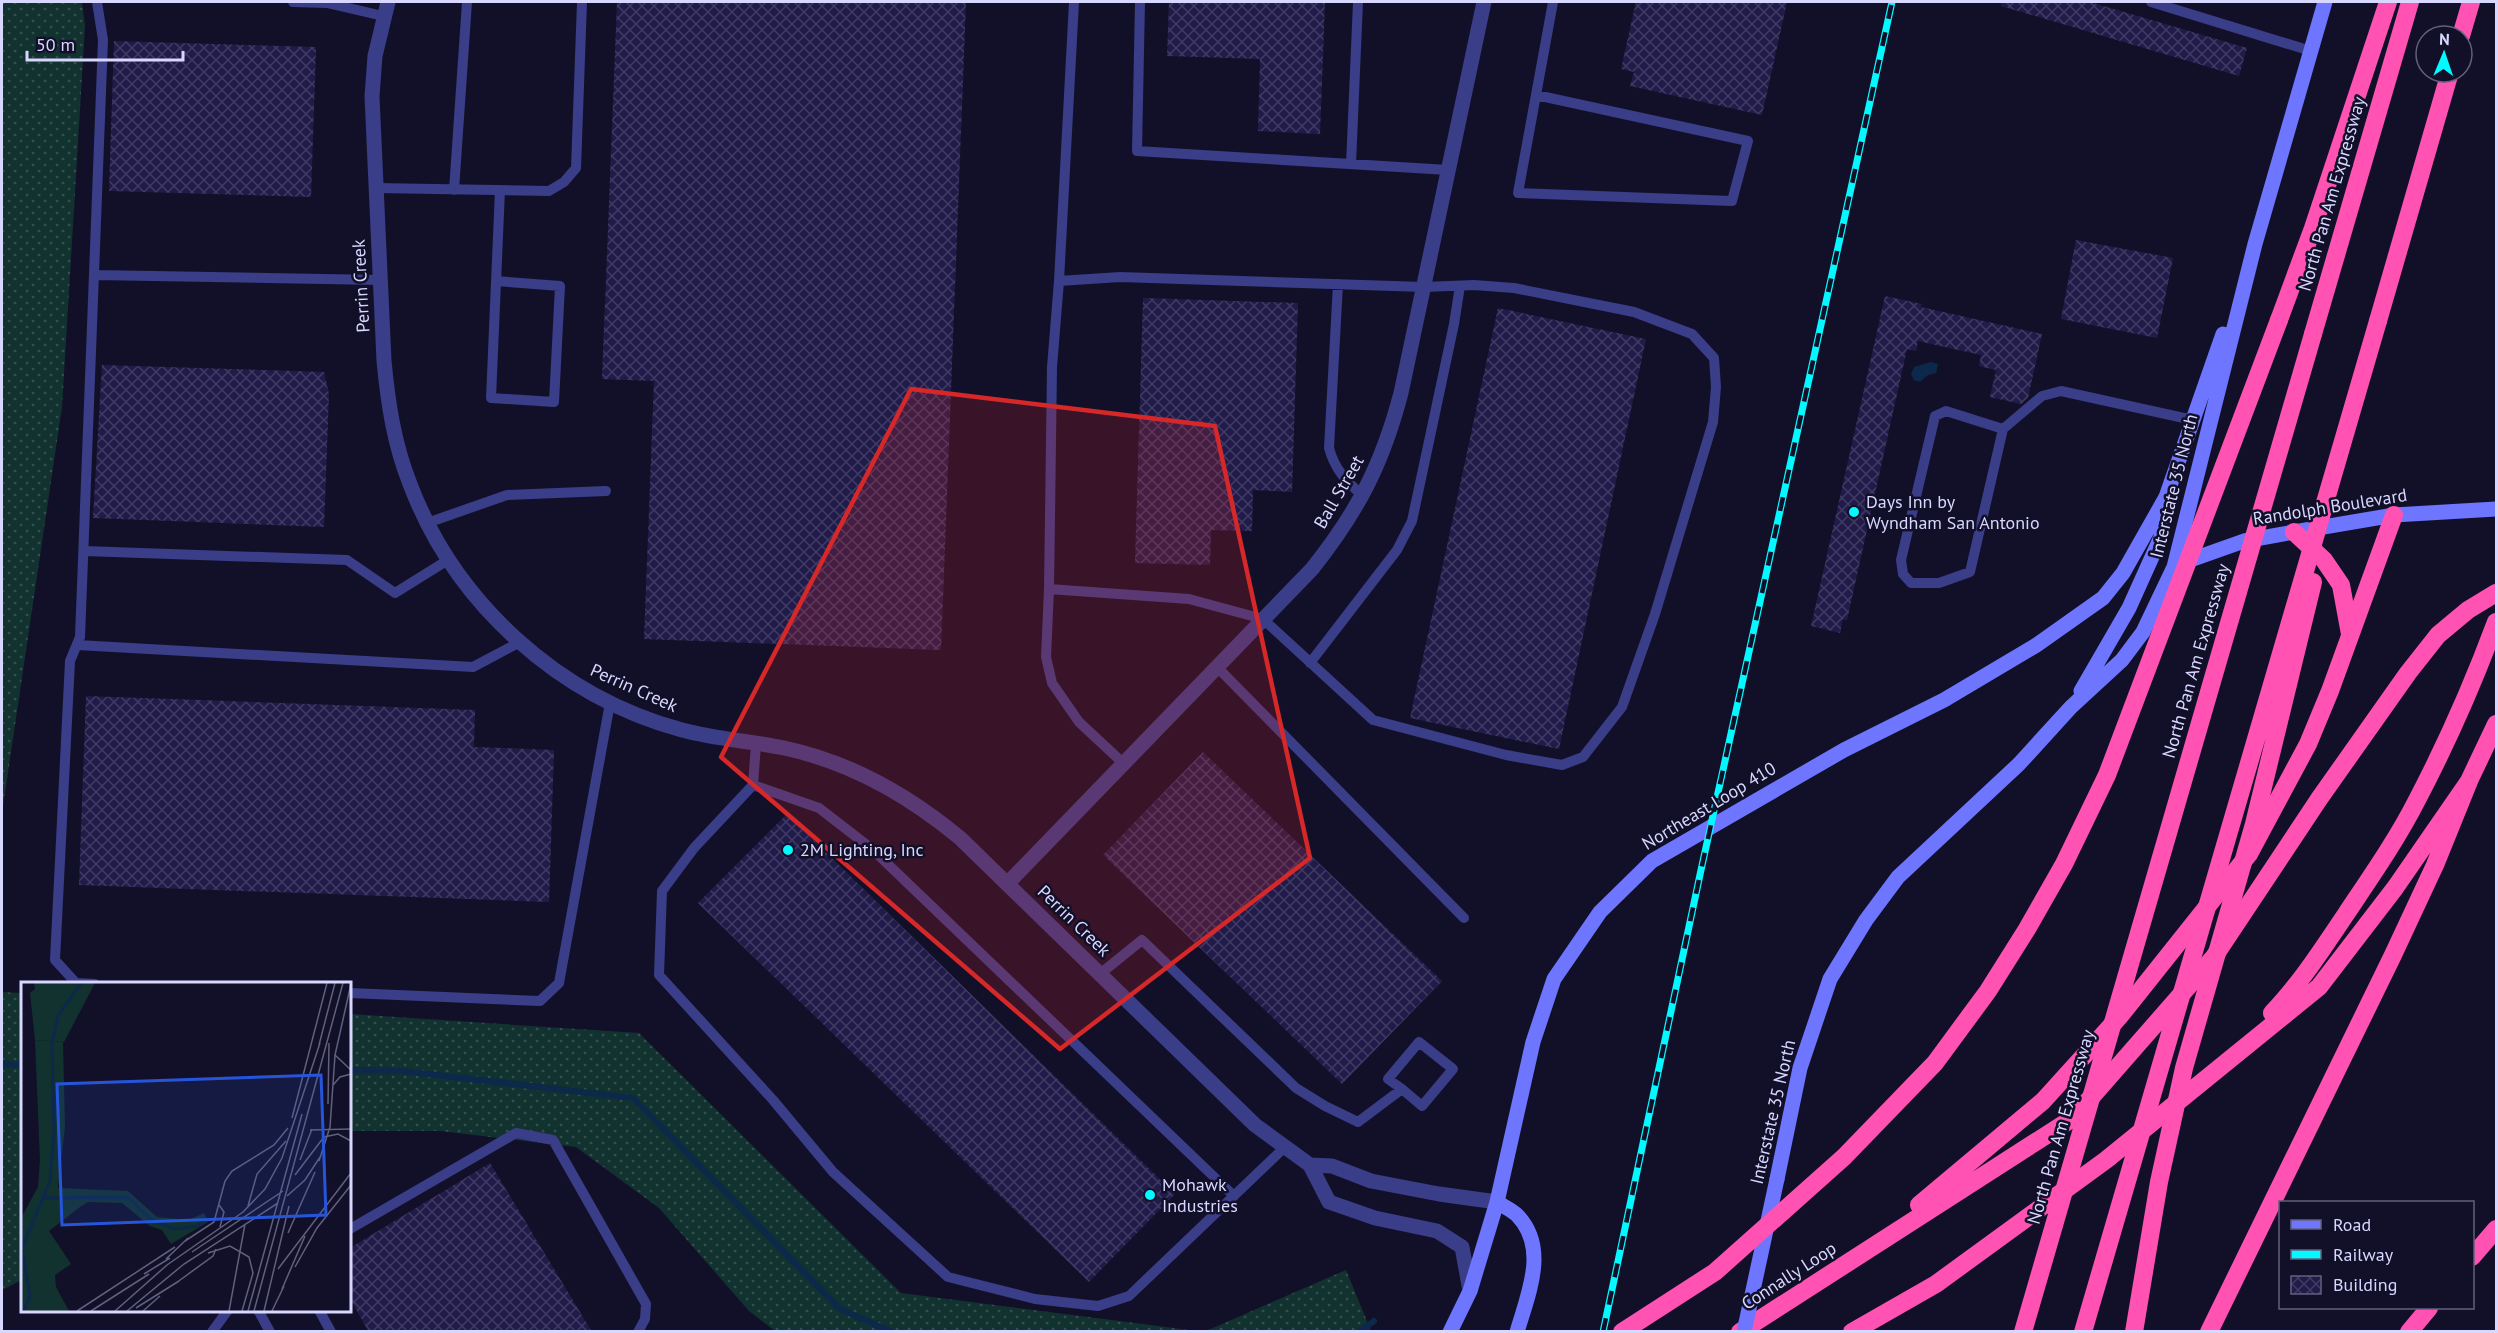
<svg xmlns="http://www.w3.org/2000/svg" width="2498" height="1333" viewBox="0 0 2498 1333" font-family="'PT Sans',sans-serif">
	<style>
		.grass { fill: url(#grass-dots) }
		.water { fill: #0c284b }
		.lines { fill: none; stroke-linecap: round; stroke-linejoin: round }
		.stream { stroke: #0c284b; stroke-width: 6 }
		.building { fill: url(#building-cross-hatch) }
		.service { stroke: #3a3d87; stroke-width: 10 }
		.minor { stroke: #3a3d87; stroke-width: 15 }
		.secondary { stroke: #6e75ff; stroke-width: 15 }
		.motorway { stroke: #ff52b2; stroke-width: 18 }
		.rail-casing { stroke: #03f9ff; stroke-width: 7 }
		.rail { stroke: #121028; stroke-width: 4.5; stroke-dasharray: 14; stroke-linecap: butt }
		.secondary-bridge { stroke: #6e75ff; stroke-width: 15 }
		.motorway-bridge { stroke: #ff52b2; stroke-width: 18 }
		.marked { fill: #d62828; fill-opacity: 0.2; stroke: #d62828; stroke-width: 4.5; stroke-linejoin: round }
		.poi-dot { fill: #03f9ff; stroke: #121028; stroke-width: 2 }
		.labels { text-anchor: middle; stroke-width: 5; stroke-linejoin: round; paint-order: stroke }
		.street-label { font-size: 18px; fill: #d8d7ff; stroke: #121028 }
		.poi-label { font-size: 18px; fill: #d8d7ff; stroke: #121028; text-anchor: start }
		.inset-river { fill: none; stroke: #0c284b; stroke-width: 3 }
		.inset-road { fill: none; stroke: #61607e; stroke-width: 1.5 }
		.view { fill: #2655da; fill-opacity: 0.15; stroke: #2655da; stroke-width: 3 }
		.inset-edge { fill: none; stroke: #d8d7ff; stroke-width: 3 }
	</style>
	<defs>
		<pattern id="grass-dots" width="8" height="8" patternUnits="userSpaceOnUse" patternTransform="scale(1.5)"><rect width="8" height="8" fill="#12322f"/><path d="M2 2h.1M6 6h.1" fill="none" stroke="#344f4e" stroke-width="1.8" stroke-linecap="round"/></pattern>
		<pattern id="building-cross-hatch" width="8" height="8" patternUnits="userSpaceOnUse" patternTransform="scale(1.5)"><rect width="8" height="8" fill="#211b49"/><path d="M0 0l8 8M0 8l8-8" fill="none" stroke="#403b64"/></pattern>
	</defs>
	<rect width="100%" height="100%" fill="#121028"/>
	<path class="grass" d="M2,2H82L85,26L62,407L2,813Z
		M2,992L22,993V1280L2,1290Z
		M350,1014L639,1033L901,1293L1197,1331H775L749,1311L659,1208L576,1147L440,1131H350Z
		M1346,1270L1371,1331H1206Z"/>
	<path class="water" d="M1931,362L1938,364L1936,373L1928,375L1920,382L1914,380L1911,374L1914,367Z"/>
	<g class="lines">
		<path class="stream" d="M2,1064L22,1065
			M350,1070L402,1071L633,1098L840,1309L892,1332
			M1359,1332L1374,1321"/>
	</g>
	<path class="building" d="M617,2H966L941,650L644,639L654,381L602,379Z
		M1169,2H1325L1320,134L1258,131L1260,59L1167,56Z
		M1636,2H1787L1762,115L1630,86L1634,72L1621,69Z
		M2002,2H2090L2247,48L2239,76L2001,6Z
		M114,41L316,47L311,197L109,191Z
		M2076,240L2173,258L2157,338L2061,319Z
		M1885,296L1922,304L1921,307L2042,334L2028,398L2021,404L1990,397L1996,370L1979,366L1981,355L1918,341L1916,351L1907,349L1847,620L1843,619L1840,633L1811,626Z
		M1143,298L1298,303L1292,492L1253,490L1252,531L1211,530L1210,565L1135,563Z
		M1498,308L1646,339L1559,749L1410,718Z
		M102,365L324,372L329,394L324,527L93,518Z
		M86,696L475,710L474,747L554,750L549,902L79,885Z
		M1203,752L1442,981L1342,1084L1103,855Z
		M787,814L1175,1194L1089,1282L698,903Z
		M490,1163L592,1332H369L350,1299V1248Z"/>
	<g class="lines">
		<path class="service" d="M293,2L327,3L383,16
			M1074,2L1059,281L1052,367L1049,589L1046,657L1052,683L1079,722L1124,764
			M1140,2L1137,151L1448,170
			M2151,2L2311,51
			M1536,95L1748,141L1732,201L1518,193L1553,2
			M1351,164L1358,2
			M376,188L549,191L564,182L576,168L582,2
			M454,190L467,2
			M94,275L380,280
			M496,281L560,286L554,402L491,398L500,190
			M1338,284L1329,448C1335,470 1346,481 1363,496
			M2003,429L1946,411L1935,416L1901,560L1903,574L1911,583H1939L1970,572L2003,429L2042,396L2061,391L2193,420
			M427,523L507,495L606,491
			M84,551L347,560L395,593L448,560
			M1049,589L1189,599L1263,619L1373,720L1506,755L1562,765L1583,757L1622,707L1655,614L1713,422L1716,387L1714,358L1692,334L1634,312L1514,288L1474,285L1424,287L1120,277L1059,281
			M77,645L473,667L520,642
			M1310,663L1397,550L1412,521L1454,324L1460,286
			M1217,667L1464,918
			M756,744L753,785L694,848L662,891L659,975L773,1100L833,1172L948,1277L1035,1299L1098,1306L1129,1296L1284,1148
			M753,785L819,808L872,849L1234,1196
			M1100,974L1142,940L1296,1088L1325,1106L1358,1122L1402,1089L1422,1106L1453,1069L1419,1042L1388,1079L1402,1089
			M95,984L76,983L55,960L70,661L80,637L103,40L97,2
			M350,993L540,1001L559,983L610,703
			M350,1229L516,1133L553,1140L646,1304L645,1319L638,1332
			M258,1310L270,1332
			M319,1310L331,1332
			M212,1332L228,1310"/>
		<path class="minor" d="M388,2L375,56L372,96L384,361C388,403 394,444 410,484C455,603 559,697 682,730C715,739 750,741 784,748C851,762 908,795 960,838L1255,1125L1310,1165L1332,1166L1371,1181L1439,1194L1497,1202
			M1007,884L1312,569C1358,511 1382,465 1401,393L1484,2
			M1310,1165L1329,1202L1375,1218L1437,1231L1462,1247L1470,1291"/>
		<path class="secondary" d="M2182,563L2244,541L2294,532L2394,515L2496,509
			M2081,691L2129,608L2161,537L2166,497L2223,334
			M1777,1179L1800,1068L1830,979L1866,920L1898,877L2019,764L2071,707L2122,660L2143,632L2174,567L2255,244L2325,2
			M1497,1202C1503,1206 1512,1210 1517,1215C1549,1248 1528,1294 1517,1332
			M1450,1332L1470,1291L1497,1202L1533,1042L1554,979L1600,912L1652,861L1844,750L1944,700L2035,646L2103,598L2123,573L2166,497"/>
		<path class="motorway" d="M2461,36L2471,2
			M2279,320L2313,228L2388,2
			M2378,321L2450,72
			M2313,334L2410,2
			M2294,532L2324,560L2341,585L2350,634
			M2272,1013C2300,984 2323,948 2346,914C2370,878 2396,841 2416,802C2447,743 2473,684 2496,622
			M1919,1205L2043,1101L2120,1016L2249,854L2308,744L2330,691L2394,515
			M2472,1257L2496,1229
			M1740,1332L2073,1118L2214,957L2319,799L2408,673L2438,635L2468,610L2496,593
			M1852,1332L1936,1284L2106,1160L2319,987L2395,888L2469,781
			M2209,1332L2393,955L2435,865L2469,781L2496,724
			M2409,1332L2429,1308"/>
		<defs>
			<path id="rail" d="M1603,1332L1701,870L1892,2"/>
		</defs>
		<use href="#rail" class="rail-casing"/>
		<use href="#rail" class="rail"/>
		<path class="secondary-bridge" d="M1744,1332L1777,1179"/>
		<path class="motorway-bridge" d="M1622,1332L1715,1272L1844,1157L1935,1063L1988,991L2027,929L2064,864L2107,775L2279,320
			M2023,1332L2313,334
			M2083,1332L2378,321
			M2134,1332L2159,1182L2184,1068L2254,824L2313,582"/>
	</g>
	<path class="marked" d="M911,389L1215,426L1310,858L1060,1049L721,757Z"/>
	<g class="poi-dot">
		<circle cx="1854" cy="512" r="6"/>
		<circle cx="788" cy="850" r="6"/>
		<circle cx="1150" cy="1195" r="6"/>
	</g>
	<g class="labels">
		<g class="street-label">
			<text transform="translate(2332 194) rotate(-74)" y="6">North Pan Am Expressway</text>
			<text transform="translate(361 286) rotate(-93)" y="6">Perrin Creek</text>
			<text transform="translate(2174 486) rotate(-76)" y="6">Interstate 35 North</text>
			<text transform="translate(1339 492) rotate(-60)" y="6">Ball Street</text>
			<text transform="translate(2330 507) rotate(-9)" y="6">Randolph Boulevard</text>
			<text transform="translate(2196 661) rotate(-74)" y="6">North Pan Am Expressway</text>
			<text transform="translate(634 688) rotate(24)" y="6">Perrin Creek</text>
			<text transform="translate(1709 806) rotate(-31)" y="6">Northeast Loop 410</text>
			<text transform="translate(1074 921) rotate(44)" y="6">Perrin Creek</text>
			<text transform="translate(1773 1112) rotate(-77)" y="6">Interstate 35 North</text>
			<text transform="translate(2061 1127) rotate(-74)" y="6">North Pan Am Expressway</text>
			<text transform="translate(1789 1276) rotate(-33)" y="6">Connally Loop</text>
		</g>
		<g class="poi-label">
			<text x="1866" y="508">Days Inn by<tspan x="1866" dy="21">Wyndham San Antonio</tspan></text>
			<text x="800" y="856">2M Lighting, Inc</text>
			<text x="1162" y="1191">Mohawk<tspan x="1162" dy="21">Industries</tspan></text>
		</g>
	</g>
	<g transform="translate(21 982)">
		<rect width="330" height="330" fill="#121028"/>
		<path d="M14,58L42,60L44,145L37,206L107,209L136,235L168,238L183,231L187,240L150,262L141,248L129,244L101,221L67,220L59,225L28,249L50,282L34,293L35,305L48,329H0V236L17,205L19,178Z" fill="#12322f"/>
		<path d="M13,1H74L43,60L14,58L9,11L14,7Z" fill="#12322f"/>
		<path class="inset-river" d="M22,216L107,215L129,237L154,247L176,244L186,236M3,329L9,314L1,266L29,199L33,148L31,61L37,34L60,1"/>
		<path class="inset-road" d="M330,2L314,73L330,88M298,63L314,1M312,103L319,95L330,92M307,122L308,61M271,136L306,1M289,148L330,147M279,178L291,147M298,179L309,145L314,73M274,193L303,155L317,152L330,159M266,214L284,198L299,175M198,223L203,230L199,245M227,224L236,192L265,159M267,251L294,190M164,259L193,240L204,199L211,189L253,163L267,146M171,270L262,209M187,271L209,264L228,275L232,291L221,329M145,277L167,256M274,285L296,246L330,203M257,287L330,191M123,292L149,276M155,301L192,274L195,267M261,307L284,254M115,326L158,299M56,329L154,265M70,329L128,292M94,329L146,283L222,230L244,207L261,176L299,61M106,329L163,282L257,221M122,329L139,314M208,329L224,242M227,329L281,132M233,329L322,1M243,329L268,224M251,329L263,304"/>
		<path class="view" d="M300,93L305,233L41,243L36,102Z"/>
		<rect width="330" height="330" class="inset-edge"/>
	</g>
	<rect width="2498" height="1333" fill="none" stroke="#d8d7ff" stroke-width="6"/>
	<rect x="2279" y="1201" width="195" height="108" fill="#121028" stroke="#61607e" stroke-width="1.5"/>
	<rect x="2291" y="1220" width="30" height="9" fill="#6e75ff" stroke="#61607e" stroke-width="1.5"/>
	<text x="2333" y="1231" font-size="18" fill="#d8d7ff">Road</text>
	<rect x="2291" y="1250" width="30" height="9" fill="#03f9ff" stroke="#61607e" stroke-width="1.5"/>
	<text x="2333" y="1261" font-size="18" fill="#d8d7ff">Railway</text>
	<rect x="2291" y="1276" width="30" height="18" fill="url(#building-cross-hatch)" stroke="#61607e" stroke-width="1.5"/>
	<text x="2333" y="1291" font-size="18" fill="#d8d7ff">Building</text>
	<g transform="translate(2444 54) rotate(2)"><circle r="28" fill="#121028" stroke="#61607e" stroke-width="1.5"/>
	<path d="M0-4.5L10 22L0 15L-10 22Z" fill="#03f9ff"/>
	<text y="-9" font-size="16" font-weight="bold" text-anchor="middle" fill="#d8d7ff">N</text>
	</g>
	<path d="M27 51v9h156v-9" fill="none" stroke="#d8d7ff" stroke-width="3"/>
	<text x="36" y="51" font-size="18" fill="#d8d7ff" stroke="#121028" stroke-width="4.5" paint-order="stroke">50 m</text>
</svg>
